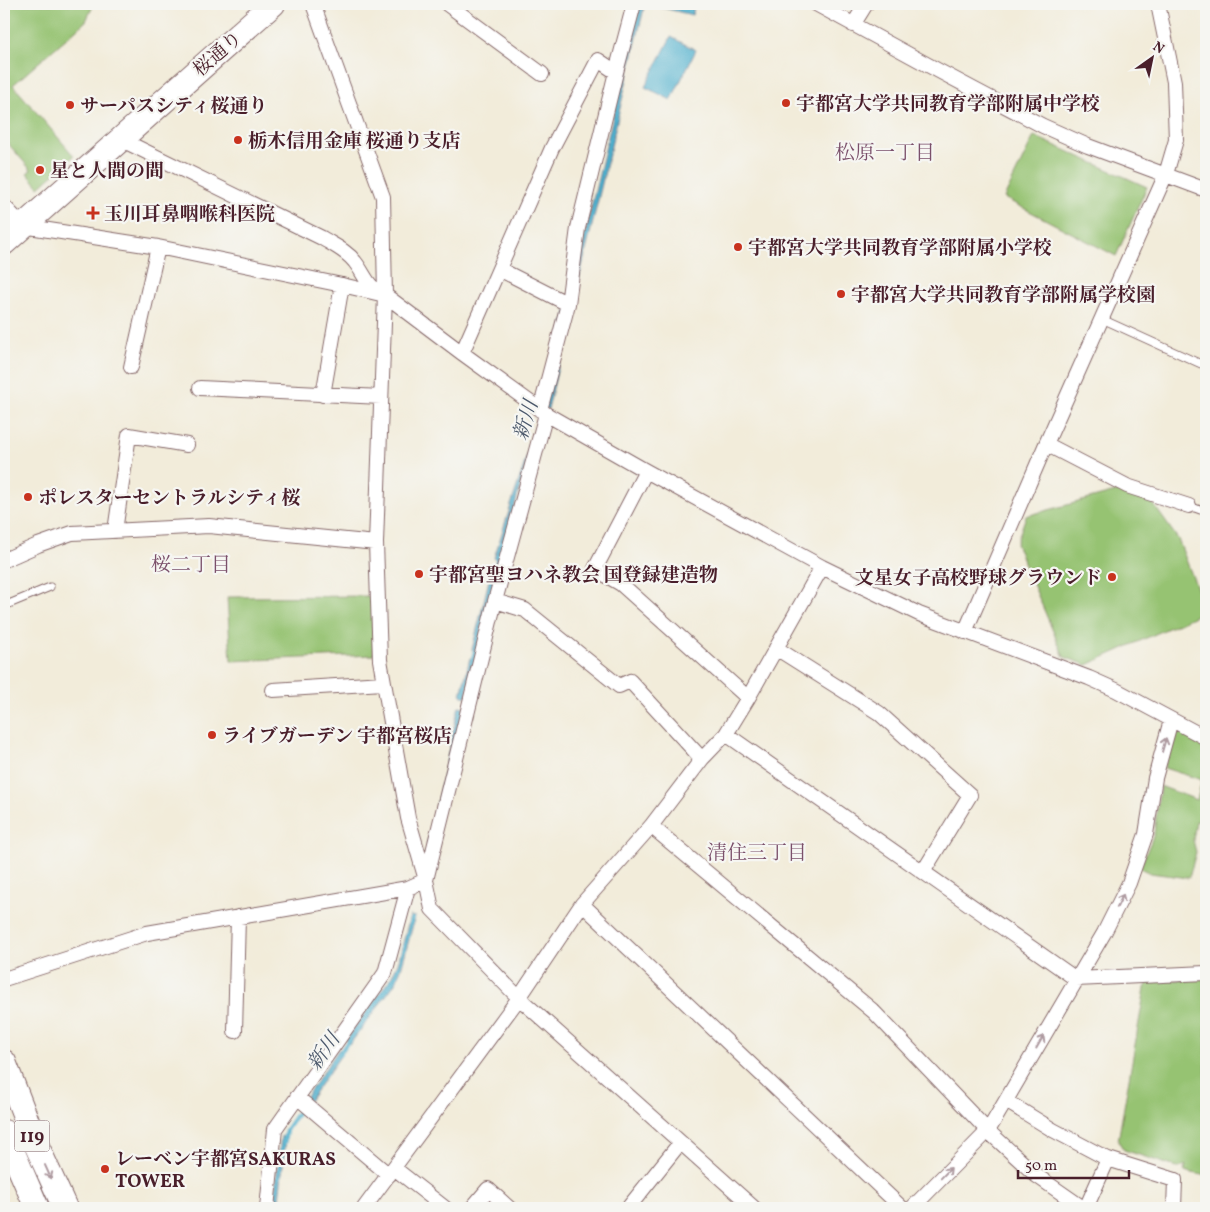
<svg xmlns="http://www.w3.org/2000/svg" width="1210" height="1212" viewBox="0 0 1210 1212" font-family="Vollkorn,'Noto Serif JP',serif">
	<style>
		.green { fill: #96c372; stroke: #70714e }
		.water { fill: #4fb0ce; stroke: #4c687c }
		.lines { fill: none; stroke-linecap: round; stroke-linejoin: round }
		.stream { stroke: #4fb0ce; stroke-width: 4.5 }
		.lane-casing { stroke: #856768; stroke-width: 9 }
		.street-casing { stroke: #856768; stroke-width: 16 }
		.highway-casing { stroke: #856768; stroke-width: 26 }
		.lane { stroke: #fff; stroke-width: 7 }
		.street { stroke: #fff; stroke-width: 14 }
		.highway { stroke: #fff; stroke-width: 24 }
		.oneway { stroke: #ae9aa0 }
		.poi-dot { fill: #c8321e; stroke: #f6f6f2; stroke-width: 2 }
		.labels { text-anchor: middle; stroke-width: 4.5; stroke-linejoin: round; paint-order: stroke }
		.shield { fill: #f6f6f2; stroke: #7e6067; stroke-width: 1 }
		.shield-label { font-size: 18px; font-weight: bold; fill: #4a1f2b }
		.street-label { font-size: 19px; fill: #4a1f2b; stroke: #f6f6f2 }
		.poi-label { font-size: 19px; font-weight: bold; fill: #4a1f2b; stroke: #f6f6f2; text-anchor: start }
		.neighbourhood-label { font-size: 20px; fill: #7b506b; stroke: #f6f6f2 }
		.water-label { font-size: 20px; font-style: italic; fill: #4c596c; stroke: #f6f6f2 }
	</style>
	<rect width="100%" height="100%" fill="#f6f6f2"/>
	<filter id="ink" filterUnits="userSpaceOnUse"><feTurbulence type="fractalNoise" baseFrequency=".02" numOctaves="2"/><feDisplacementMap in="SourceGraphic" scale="10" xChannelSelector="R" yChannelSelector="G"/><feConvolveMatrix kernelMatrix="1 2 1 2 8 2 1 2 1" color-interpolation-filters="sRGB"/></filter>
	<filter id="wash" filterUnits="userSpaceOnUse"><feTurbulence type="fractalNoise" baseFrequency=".0096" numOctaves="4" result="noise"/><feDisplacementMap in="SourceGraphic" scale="20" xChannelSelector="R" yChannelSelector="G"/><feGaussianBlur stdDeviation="1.12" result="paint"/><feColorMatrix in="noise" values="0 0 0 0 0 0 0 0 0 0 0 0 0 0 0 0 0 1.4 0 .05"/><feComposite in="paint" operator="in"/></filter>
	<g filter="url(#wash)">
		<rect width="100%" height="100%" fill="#f2ecda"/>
		<path class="green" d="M4,4H94L86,21L13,85L74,156L39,187L27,173L31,170L4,139Z
			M1034,136L1147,187L1116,256L1004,198Z
			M1119,491L1151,501L1178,539L1206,611L1087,665L1064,657L1016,544L1026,516Z
			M372,596L374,655L231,661L227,597Z
			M1176,730L1206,743V823L1196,821L1193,840L1196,852L1189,878L1150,873L1140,868L1154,834L1160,786L1197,800L1202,780L1164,768Z
			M1206,979V1176L1184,1171L1186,1165L1179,1168L1124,1150L1118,1141L1145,988L1149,981Z"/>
		<path class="water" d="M640,4H645L548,409L543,408Z
			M660,4H695L692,15L659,7Z
			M671,37L696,50L671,100L645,87Z
			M538,421L500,560L494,558Z
			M491,572H496L477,650H472Z
			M470,658L475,659L466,697L461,695Z
			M459,706L464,707L431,846L427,845Z
			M410,916L415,917L401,969L396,982L350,1044L345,1040L391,978L398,963Z
			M339,1049L343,1052L309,1101L305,1098Z
			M281,1136L286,1139L278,1208H273Z"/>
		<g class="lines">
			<path class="stream" d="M493,578L499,554
				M472,663L476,647
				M339,1055L350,1038
				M284,1143L286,1130L302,1106"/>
		</g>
	</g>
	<g filter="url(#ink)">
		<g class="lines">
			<defs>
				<path id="lane" d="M1102,319L1201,364L1206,361
					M1189,506L1206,512
					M4,606L50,587"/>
				<path id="street" d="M313,4L383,197L385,295L376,543L380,660L408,818L426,880L432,909L519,998L754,1208
					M447,4L542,74
					M816,4L939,71L1043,126L1088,146L1206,190
					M853,25L866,4
					M120,139L322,238C333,245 347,251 355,262C364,273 367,286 380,293
					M4,206L23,226L158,247L342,285L385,295L462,353L546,414L646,471L822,567L919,614L1089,678L1116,690L1206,738
					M499,269L568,304
					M462,353L552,148L598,60L616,72
					M131,367L158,247
					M200,388L381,397
					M323,395L342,285
					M540,410L568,304L578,228L616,72L634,4
					M1046,444L1127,486L1189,506
					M646,471L595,569L621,584L748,698
					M115,531L129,435L187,445
					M4,560L38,545L72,533L209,526L376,543
					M495,601L525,610L619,686L630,681L702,759
					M965,632L1046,444L1166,174L1176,140L1174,82L1158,4
					M776,648L879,713L970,795L923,872
					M273,690L383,683
					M726,734L1076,979L1206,973
					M651,826L873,1011L988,1131L1037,1176L1083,1208
					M582,904L902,1208
					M4,979L147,933L408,888L426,880L495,601L546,414
					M235,1031L238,917
					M297,1097L389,1175
					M1006,1101L1053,1130L1108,1159
					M394,1168L445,1208
					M267,1208L275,1129L385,973L408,888
					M364,1208L519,998L582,904L651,826L702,759L726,734L748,698L822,567
					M472,1208L488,1189L509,1208
					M628,1208L680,1143
					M912,1208L988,1131L1104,933L1129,883L1146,834L1155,778L1171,720
					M1086,1208L1108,1159L1175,1180L1174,1208"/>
				<path id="highway" d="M4,243L273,4
					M4,1062L35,1142L65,1208
					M4,1132L37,1208"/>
			</defs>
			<use href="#lane" class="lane-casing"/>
			<use href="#street" class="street-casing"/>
			<use href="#highway" class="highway-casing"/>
			<use href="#lane" class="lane"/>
			<use href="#street" class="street"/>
			<use href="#highway" class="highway"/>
		</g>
		<defs><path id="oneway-shaft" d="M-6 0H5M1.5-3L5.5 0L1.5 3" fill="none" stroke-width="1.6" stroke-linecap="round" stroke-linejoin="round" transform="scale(1.25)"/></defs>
		<g class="oneway">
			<use href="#oneway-shaft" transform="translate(1164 745) rotate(-74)"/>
			<use href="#oneway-shaft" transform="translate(1120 901) rotate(-63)"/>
			<use href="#oneway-shaft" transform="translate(1040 1042) rotate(-60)"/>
			<use href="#oneway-shaft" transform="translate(48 1172) rotate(66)"/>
			<use href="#oneway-shaft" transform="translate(946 1173) rotate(-46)"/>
		</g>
	</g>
	<g class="poi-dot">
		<circle cx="786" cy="103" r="5"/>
		<circle cx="70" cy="105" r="5"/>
		<circle cx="238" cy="140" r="5"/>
		<circle cx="40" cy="170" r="5"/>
		<path d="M90.5 205.5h5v5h5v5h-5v5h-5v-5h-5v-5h5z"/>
		<circle cx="738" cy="247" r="5"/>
		<circle cx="841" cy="294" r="5"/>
		<circle cx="28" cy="497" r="5"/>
		<circle cx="419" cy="574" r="5"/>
		<circle cx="1112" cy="577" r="5"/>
		<circle cx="212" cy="735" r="5"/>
		<circle cx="105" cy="1169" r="5"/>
	</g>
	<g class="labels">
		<rect class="shield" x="14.5" y="1120.5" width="35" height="31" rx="4"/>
		<g class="shield-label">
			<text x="32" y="1142">119</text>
		</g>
		<g class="street-label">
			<text transform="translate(217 53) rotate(-41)" y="7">桜通り</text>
		</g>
		<g class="poi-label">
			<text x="796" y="110">宇都宮大学共同教育学部附属中学校</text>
			<text x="80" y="112">サーパスシティ桜通り</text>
			<text x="248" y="147">栃木信用金庫 桜通り支店</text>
			<text x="50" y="177">星と人間の間</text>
			<text x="104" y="220">玉川耳鼻咽喉科医院</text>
			<text x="748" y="254">宇都宮大学共同教育学部附属小学校</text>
			<text x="851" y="301">宇都宮大学共同教育学部附属学校園</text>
			<text x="38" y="504">ポレスターセントラルシティ桜</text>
			<text x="429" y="581">宇都宮聖ヨハネ教会 国登録建造物</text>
			<text x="1102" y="584" text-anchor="end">文星女子高校野球グラウンド</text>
			<text x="222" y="742">ライブガーデン 宇都宮桜店</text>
			<text x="115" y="1165">レーベン宇都宮SAKURAS<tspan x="115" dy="22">TOWER</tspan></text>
		</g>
		<g class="neighbourhood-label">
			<text x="885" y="159">松原一丁目</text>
			<text x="191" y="571">桜二丁目</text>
			<text x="757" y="859">清住三丁目</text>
		</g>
		<g class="water-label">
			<text transform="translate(525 420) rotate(-73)" y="7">新川</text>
			<text transform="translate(323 1051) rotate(-55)" y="7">新川</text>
		</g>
	</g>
	<rect width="1210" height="1212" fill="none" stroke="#f6f6f2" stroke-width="20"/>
	<g transform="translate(1152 58) rotate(33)" stroke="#f6f6f2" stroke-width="4" paint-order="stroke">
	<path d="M0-4L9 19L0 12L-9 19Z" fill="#4a1f2b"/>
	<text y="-8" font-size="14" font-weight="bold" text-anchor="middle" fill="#4a1f2b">N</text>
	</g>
	<path d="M1018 1170v8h111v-8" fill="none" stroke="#4a1f2b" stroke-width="2.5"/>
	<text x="1025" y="1170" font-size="15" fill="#4a1f2b" stroke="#f6f6f2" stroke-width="4" paint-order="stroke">50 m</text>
</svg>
